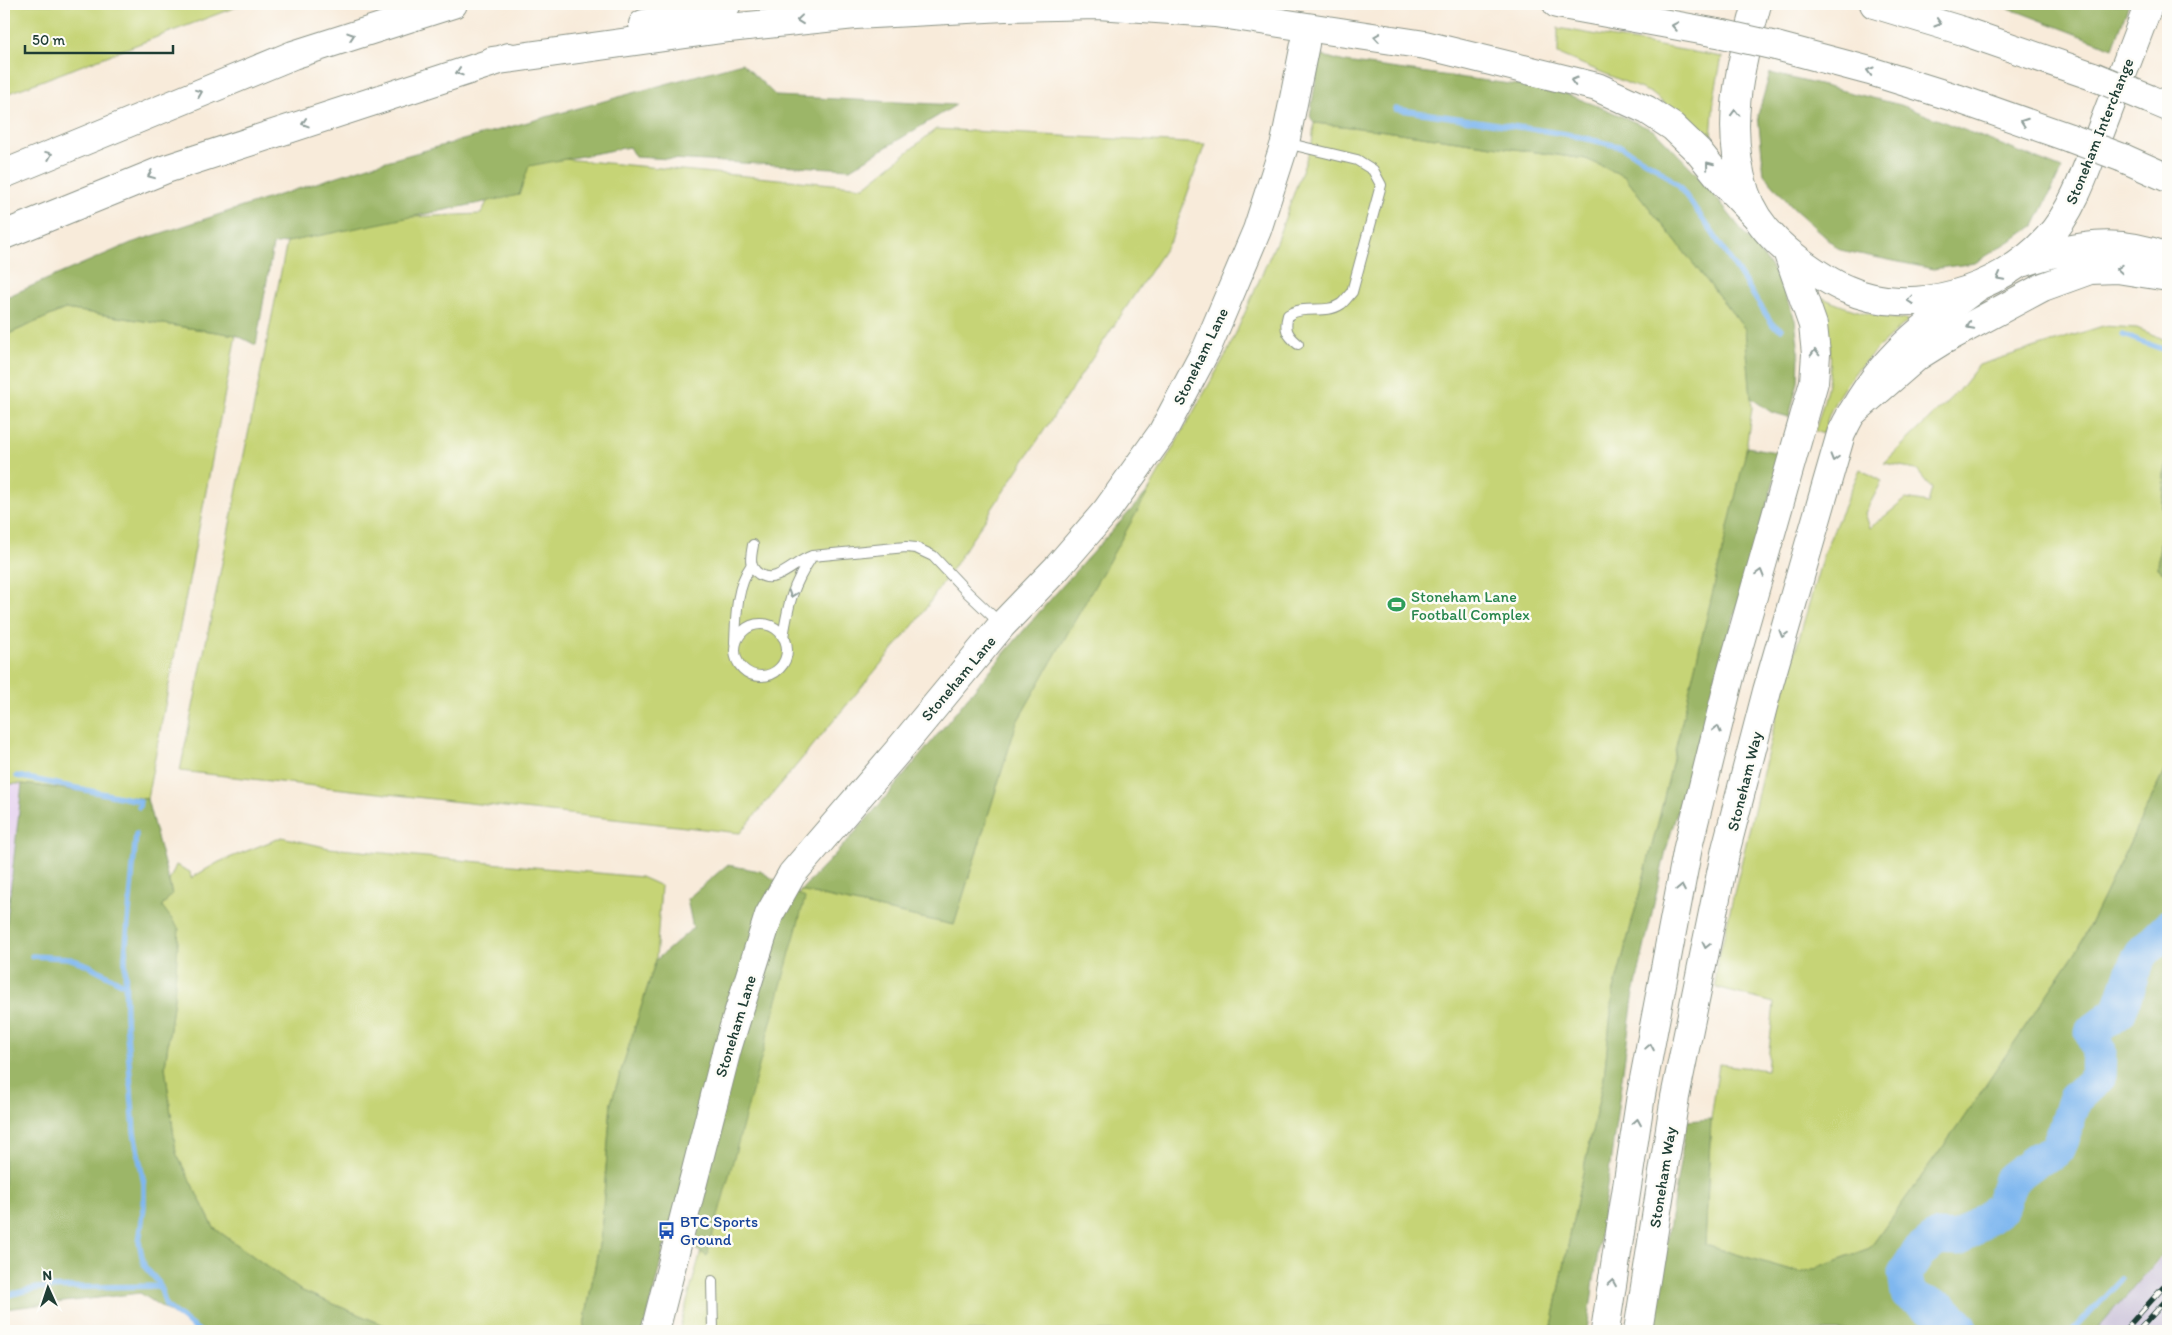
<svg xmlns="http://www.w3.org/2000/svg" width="2172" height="1335" viewBox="0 0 2172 1335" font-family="Itim,sans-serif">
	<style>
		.built { fill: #e6d2f0 }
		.industrial { fill: #c8bfd8 }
		.green { fill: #c6d476; stroke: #728855 }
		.forest { fill: #9cb667; stroke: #5e7a4e }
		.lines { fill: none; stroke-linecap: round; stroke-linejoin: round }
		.stream { stroke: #7fb7ef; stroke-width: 5.5 }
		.river { stroke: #7fb7ef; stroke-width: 35 }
		.secondary-tunnel { stroke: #cdc8b9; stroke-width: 28; stroke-dasharray: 28 14; stroke-linecap: butt }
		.lane-casing { stroke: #8c9487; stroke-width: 12 }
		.secondary-casing { stroke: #8c9487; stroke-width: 30 }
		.primary-casing { stroke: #8c9487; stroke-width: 30 }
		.highway-casing { stroke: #8c9487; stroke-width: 30 }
		.lane { stroke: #fff; stroke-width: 10 }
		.secondary { stroke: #fff; stroke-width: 28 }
		.primary { stroke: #fff; stroke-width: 28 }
		.highway { stroke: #fff; stroke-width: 28 }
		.rail-casing { stroke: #1f3d34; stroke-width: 5.5 }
		.rail { stroke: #fdfcf7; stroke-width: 4; stroke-dasharray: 11; stroke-linecap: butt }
		.highway-bridge-casing { stroke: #8c9487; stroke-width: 30; stroke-linecap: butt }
		.highway-bridge { stroke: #fff; stroke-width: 28 }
		.oneway { stroke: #8f9e9a }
		.labels { text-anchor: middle; stroke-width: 5; stroke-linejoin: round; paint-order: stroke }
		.street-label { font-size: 16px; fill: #1f3d34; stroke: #fdfcf7 }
		.leisure-label { font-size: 16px; fill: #27864d; stroke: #fdfcf7; text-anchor: start }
		.transit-label { font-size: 16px; fill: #164399; stroke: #fdfcf7; text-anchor: start }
	</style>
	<rect width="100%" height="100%" fill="#fdfcf7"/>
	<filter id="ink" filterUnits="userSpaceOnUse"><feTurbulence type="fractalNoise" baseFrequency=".02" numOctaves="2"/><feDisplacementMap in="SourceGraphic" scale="10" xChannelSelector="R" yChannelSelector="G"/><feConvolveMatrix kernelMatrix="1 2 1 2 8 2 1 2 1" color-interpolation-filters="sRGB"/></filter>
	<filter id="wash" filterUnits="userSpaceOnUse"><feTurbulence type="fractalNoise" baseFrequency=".0096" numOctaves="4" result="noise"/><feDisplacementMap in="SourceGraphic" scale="20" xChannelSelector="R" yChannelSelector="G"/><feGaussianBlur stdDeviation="1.12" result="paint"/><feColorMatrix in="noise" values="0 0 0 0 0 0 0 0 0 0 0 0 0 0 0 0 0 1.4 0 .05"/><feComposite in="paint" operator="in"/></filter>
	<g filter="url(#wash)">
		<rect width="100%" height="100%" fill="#f8ebda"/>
		<path class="built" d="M4,784H22L4,948Z"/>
		<path class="industrial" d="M2168,1250V1325L2162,1331H2095Z"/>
		<path class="green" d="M4,4H244L4,95Z
			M1558,28L1722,57L1714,97L1711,139L1651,93L1558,54Z
			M1314,123L1378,130L1586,159L1624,176L1745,329L1752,408L1744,462L1658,823L1613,994L1604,1077L1579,1191L1551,1331H679L800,891L954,925L1017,722L1228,351L1277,240L1312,143Z
			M936,129L1205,144L1171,240L920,617L740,833L180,771L291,222L481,214L510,154L864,187Z
			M1823,298C1851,311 1878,317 1909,320C1880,345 1849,373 1832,408C1828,416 1826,425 1823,434L1815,431C1823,404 1833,375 1830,347C1828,331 1824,316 1820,300Z
			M65,309L236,335L147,799L22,784H4V336Z
			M2103,326L2137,328L2168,341V438L2158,568L2168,576V769L2165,770L2079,947L1958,1126L1870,1248L1801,1273L1705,1245L1711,1119L1719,1064L1767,1070L1774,1003L1716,988L1715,973L1776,718L1824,552L1860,469L1882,481L1865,513L1870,528L1906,499L1928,503L1932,489L1916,469L1884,463L1958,391L1979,365Z
			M282,837L329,848L641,877L661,886L656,960L611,1103L601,1234L583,1331H391V1328L300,1290L214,1228L176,1153L165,1066L174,998L162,906L172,894L169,881L176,865L190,872L191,878L219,862Z"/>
		<path class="forest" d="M1998,4H2129L2113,48Z
			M1320,55L1345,62L1555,90L1603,108L1655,131L1698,175L1771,267L1783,289L1795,320L1799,353L1798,382L1789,417L1771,412L1751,398L1745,329L1624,176L1586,159L1378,130L1314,123L1310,116Z
			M742,63L776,96L956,105L850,169L635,157L629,147L529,166L519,195L273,245L256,345L236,335L65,309L4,336V298L131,243L372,165Z
			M1770,73L1901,105L2062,169L2034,226L1975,263L1933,269L1840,250L1792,207L1764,174L1758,115Z
			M2168,438V576L2158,568Z
			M1747,447L1782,453L1666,850L1633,998L1587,1331H1551L1579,1191L1604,1077L1613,994L1658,823Z
			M1150,489L1017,722L954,925L800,891C875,816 939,731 1007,650C1053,595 1102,542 1150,489Z
			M2168,769V1248L2096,1331H1652L1687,1121L1711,1119L1705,1245L1801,1273L1870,1248L1958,1126L2079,947L2165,770Z
			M22,784L147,799L172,894L162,906L179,929L174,998L165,1066L176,1153L214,1228L300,1290L391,1328V1331H199L140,1293L4,1309V948Z
			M727,865L760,871L805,898L707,1256L668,1232L644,1331H583L601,1234L611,1103L656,960L693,928L687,899Z"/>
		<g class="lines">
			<path class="stream" d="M1395,109L1566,134L1622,147L1656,167L1679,186L1712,232L1773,325L1781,329
				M2123,335L2168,351
				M17,776L140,801L139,807
				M136,834L125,956L126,1018L134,1132L144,1184V1207L139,1242L144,1266L159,1283L166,1306L199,1331
				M32,956L68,958L88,965L125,985
				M4,1296L38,1288L160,1286
				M2072,1331L2121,1279"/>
			<path class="river" d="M1959,1331L1960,1327L1943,1309L1924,1303L1908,1294L1905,1273L1919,1252L1937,1238L1958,1239L2001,1207L2011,1179L2038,1159L2056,1151L2063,1135L2074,1100L2098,1077L2099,1051L2092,1032L2119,1012L2133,970L2142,953L2168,927"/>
		</g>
	</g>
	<g filter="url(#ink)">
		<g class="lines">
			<path class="secondary-tunnel" d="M1305,44L1310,4"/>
			<defs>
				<path id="lane" d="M1286,143L1357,160L1373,170L1381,185L1352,292C1349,295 1345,301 1341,304C1325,315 1306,304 1288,315C1284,329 1287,335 1298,344
					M753,545C751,556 748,567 759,574C776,586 795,561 812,556L906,547L916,548L933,556L968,593L1002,625
					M735 650a26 26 0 1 1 52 0a26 26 0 1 1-52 0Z
					M783,637C789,601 792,587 812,556
					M735,643C736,617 736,587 751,566
					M712,1281L713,1331"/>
				<path id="secondary" d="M655,1331L727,1049L769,915L792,874L897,752L1002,625L1057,568L1107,510L1162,433L1207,348L1257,230L1285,143L1305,44"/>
				<path id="primary" d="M1757,4C1740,69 1724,125 1745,192C1754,221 1777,244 1800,261C1815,272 1829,282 1846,289C1912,319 2000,290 2047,239C2073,212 2088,165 2101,130C2117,88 2133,46 2149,4
					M1605,1331L1641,1095L1688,847L1730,677L1814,382L1816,354L1813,325L1787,251
					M1638,1331L1675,1097L1726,849L1767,691L1841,434C1875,363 1913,334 1975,289"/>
				<path id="highway" d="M1557,4L1723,34
					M1874,4L1963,31L2093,76
					M643,24L727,4
					M1776,46L1870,71L1956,98L2070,138
					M492,61L729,28L855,15L1005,7L1098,5L1215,13L1425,45L1597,87L1647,110L1673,127L1698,151L1724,183L1754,214
					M2149,99L2168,107
					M2123,158L2168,178
					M4,174L293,55L453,4
					M4,235L166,169L509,57
					M2025,262C2076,245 2116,237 2168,257
					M1851,414L1918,356L1942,341L2043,287L2090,270L2117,269L2168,277"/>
			</defs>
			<use href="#lane" class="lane-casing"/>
			<use href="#secondary" class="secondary-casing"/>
			<use href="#primary" class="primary-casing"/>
			<use href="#highway" class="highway-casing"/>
			<use href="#lane" class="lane"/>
			<use href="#secondary" class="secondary"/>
			<use href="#primary" class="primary"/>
			<use href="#highway" class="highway"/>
			<defs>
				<path id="rail" d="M2124,1331L2168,1282
					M2138,1331L2168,1298"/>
			</defs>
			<use href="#rail" class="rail-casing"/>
			<use href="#rail" class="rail"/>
			<defs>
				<path id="highway-bridge" d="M1723,34L1776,46
					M2093,76L2149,99
					M2070,138L2123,158"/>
			</defs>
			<use href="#highway-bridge" class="highway-bridge-casing"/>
			<use href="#highway-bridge" class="highway-bridge"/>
		</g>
		<defs><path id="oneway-chevron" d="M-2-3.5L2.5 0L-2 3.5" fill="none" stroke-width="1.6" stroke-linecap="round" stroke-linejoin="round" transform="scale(1.25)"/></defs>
		<g class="oneway">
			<use href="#oneway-chevron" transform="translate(800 20) rotate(174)"/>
			<use href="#oneway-chevron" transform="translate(1938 23) rotate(17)"/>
			<use href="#oneway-chevron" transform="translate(1675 26) rotate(-170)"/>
			<use href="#oneway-chevron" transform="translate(351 36) rotate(-18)"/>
			<use href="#oneway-chevron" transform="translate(1377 37) rotate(-171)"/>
			<use href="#oneway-chevron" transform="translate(1870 71) rotate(-164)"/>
			<use href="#oneway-chevron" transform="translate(459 72) rotate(162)"/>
			<use href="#oneway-chevron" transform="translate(1574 81) rotate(-165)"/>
			<use href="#oneway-chevron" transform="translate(199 93) rotate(-22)"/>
			<use href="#oneway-chevron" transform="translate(1735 113) rotate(-91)"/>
			<use href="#oneway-chevron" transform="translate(2024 122) rotate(-160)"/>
			<use href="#oneway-chevron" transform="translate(305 123) rotate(162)"/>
			<use href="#oneway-chevron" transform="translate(49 155) rotate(-22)"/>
			<use href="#oneway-chevron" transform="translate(1709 165) rotate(-129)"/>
			<use href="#oneway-chevron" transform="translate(151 175) rotate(158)"/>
			<use href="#oneway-chevron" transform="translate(2120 269) rotate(-177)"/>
			<use href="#oneway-chevron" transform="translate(2000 277) rotate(152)"/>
			<use href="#oneway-chevron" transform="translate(1910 300) rotate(176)"/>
			<use href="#oneway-chevron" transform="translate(1970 326) rotate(152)"/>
			<use href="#oneway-chevron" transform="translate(1815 353) rotate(-92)"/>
			<use href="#oneway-chevron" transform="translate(1834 458) rotate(106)"/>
			<use href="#oneway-chevron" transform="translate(1760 573) rotate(-74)"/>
			<use href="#oneway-chevron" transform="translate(792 594) rotate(109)"/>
			<use href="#oneway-chevron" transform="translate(1783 634) rotate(106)"/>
			<use href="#oneway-chevron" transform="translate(1717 729) rotate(-76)"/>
			<use href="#oneway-chevron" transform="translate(1681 888) rotate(-79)"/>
			<use href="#oneway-chevron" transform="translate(1706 945) rotate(102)"/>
			<use href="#oneway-chevron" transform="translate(1650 1047) rotate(-79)"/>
			<use href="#oneway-chevron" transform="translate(1637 1122) rotate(-81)"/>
			<use href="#oneway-chevron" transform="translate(1612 1283) rotate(-81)"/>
		</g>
	</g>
	<defs>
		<symbol id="stadium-bare" viewBox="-9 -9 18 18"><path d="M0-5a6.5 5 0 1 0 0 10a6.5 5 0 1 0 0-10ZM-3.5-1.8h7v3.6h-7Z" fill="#2e9e5b" stroke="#fdfcf7" stroke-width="2.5" paint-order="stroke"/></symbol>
		<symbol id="bus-bare" viewBox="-9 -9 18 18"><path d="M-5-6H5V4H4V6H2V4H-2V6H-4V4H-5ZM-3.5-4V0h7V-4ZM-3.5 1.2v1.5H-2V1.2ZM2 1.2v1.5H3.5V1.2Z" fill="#1a4fb4" stroke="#fdfcf7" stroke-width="2.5" paint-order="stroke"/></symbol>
	</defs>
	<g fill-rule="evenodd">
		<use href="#stadium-bare" x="1384" y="592" width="25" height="25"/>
		<use href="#bus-bare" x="654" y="1218" width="25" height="25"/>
	</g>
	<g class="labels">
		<g class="street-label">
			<text transform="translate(2099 131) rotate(-68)" y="6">Stoneham Interchange</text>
			<text transform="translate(1200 356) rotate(-64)" y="6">Stoneham Lane</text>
			<text transform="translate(958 678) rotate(-50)" y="6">Stoneham Lane</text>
			<text transform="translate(1744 781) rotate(-76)" y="6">Stoneham Way</text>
			<text transform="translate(735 1026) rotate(-73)" y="6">Stoneham Lane</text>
			<text transform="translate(1662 1177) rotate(-81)" y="6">Stoneham Way</text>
		</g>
		<g class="leisure-label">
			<text x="1411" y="602">Stoneham Lane<tspan x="1411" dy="18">Football Complex</tspan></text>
		</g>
		<g class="transit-label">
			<text x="680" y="1227">BTC Sports<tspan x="680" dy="18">Ground</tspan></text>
		</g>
	</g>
	<rect width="2172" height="1335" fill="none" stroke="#fdfcf7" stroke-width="20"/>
	<g transform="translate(48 1288) rotate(357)" stroke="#fdfcf7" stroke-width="4" paint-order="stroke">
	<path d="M0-4L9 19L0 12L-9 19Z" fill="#1f3d34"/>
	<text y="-8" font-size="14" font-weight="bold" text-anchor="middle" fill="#1f3d34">N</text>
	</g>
	<path d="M25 45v8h148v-8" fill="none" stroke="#1f3d34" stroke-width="2.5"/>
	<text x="32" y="45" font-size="15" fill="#1f3d34" stroke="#fdfcf7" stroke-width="4" paint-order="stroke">50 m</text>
</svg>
